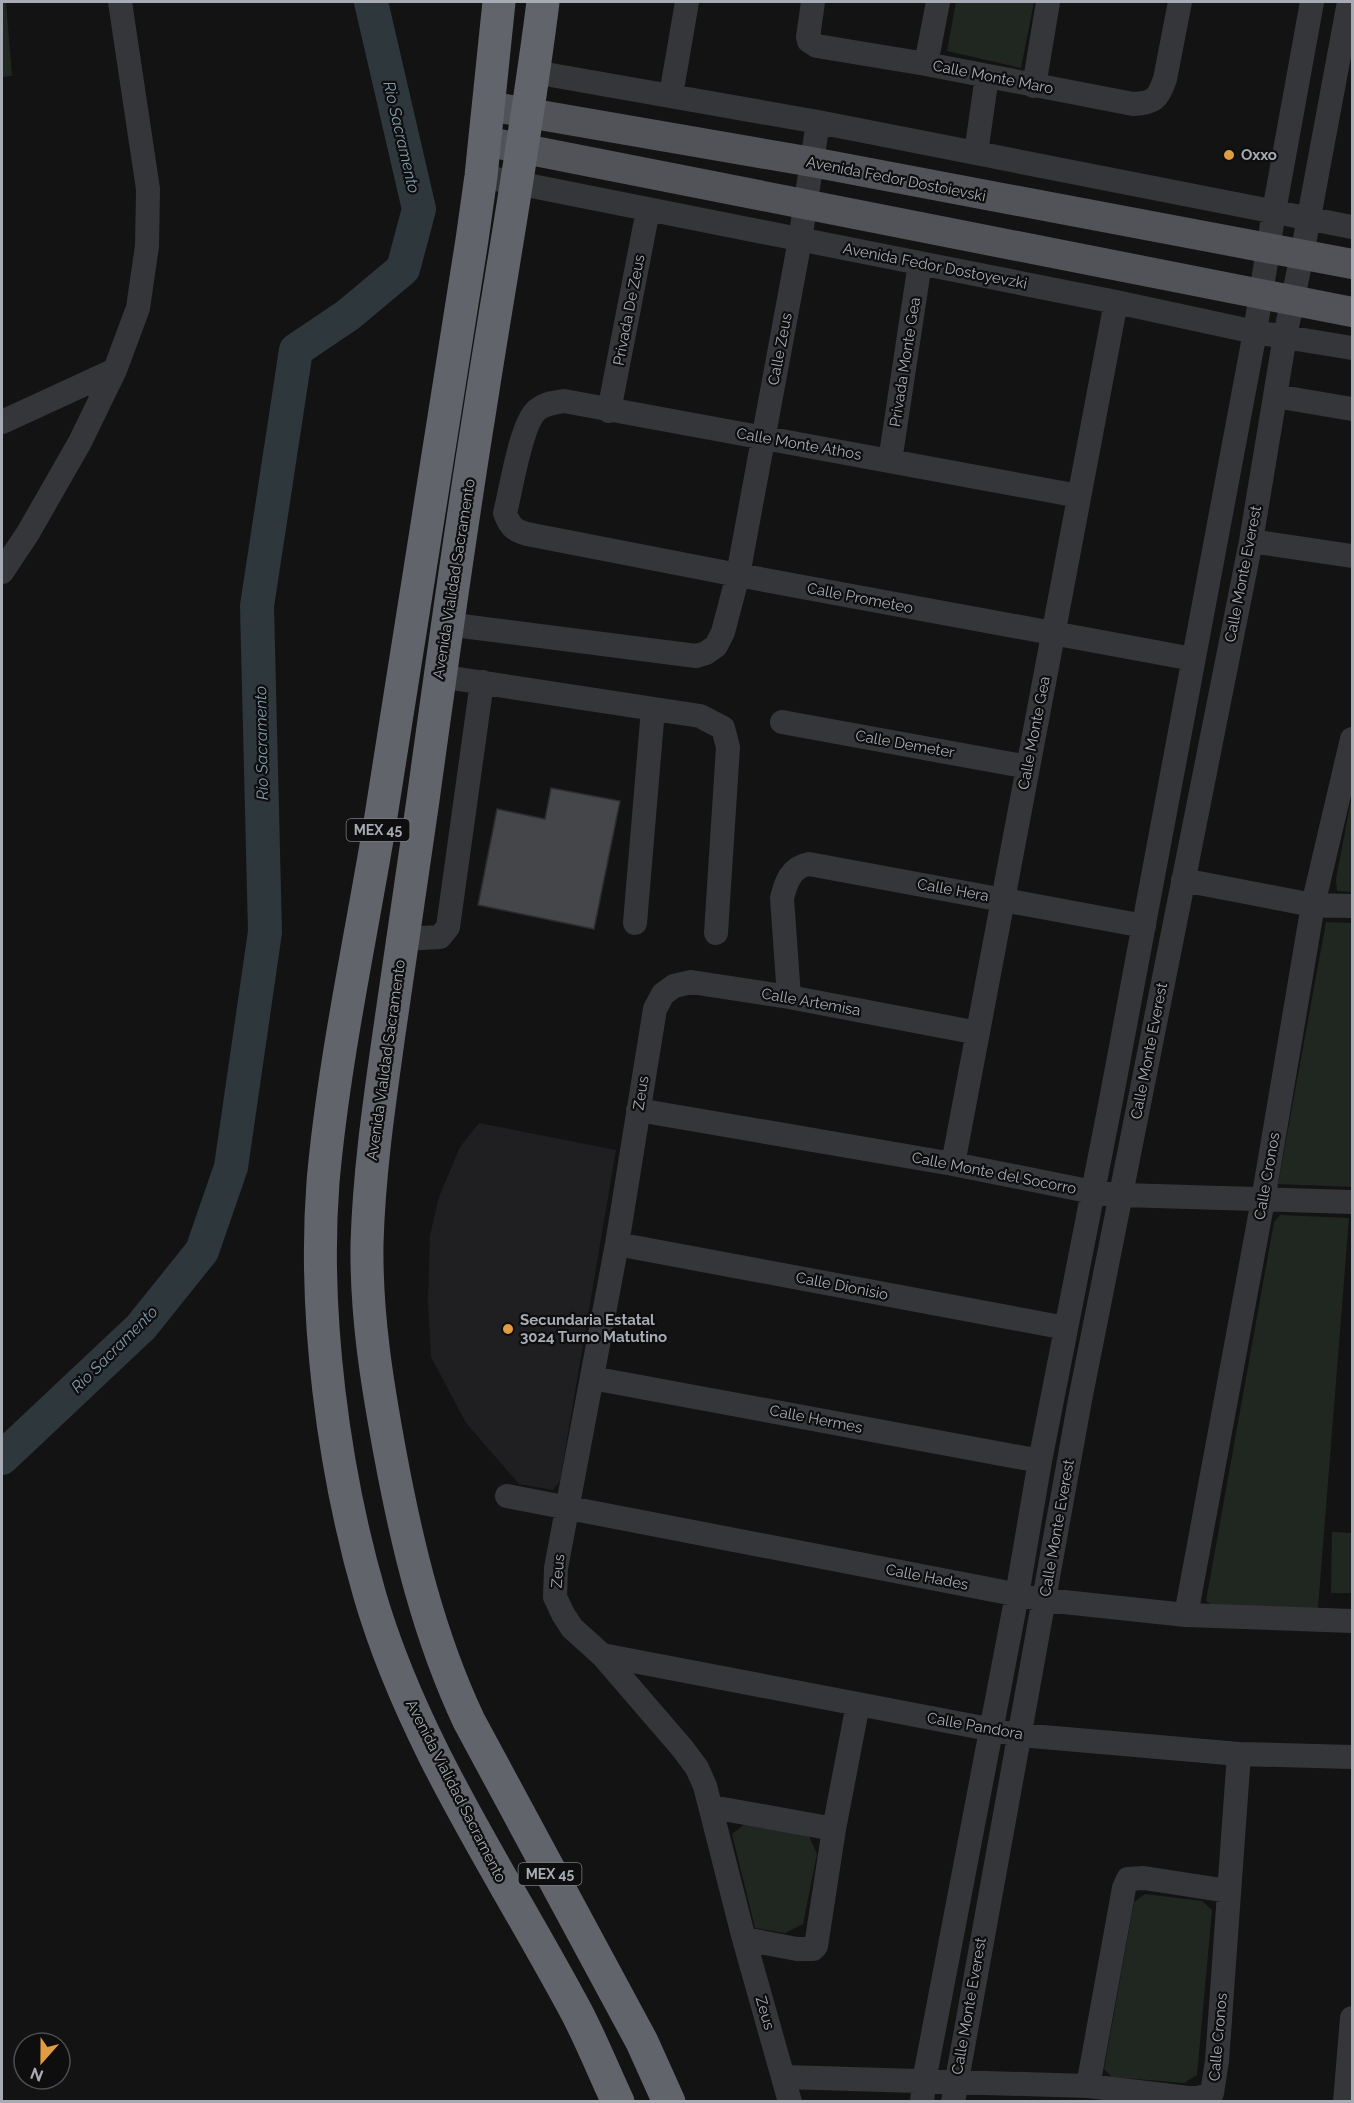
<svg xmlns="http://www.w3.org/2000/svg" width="1354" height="2103" viewBox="0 0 1354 2103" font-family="Raleway,sans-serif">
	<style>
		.built { fill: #1f1f21 }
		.green { fill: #202720 }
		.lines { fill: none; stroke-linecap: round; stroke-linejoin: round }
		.river { stroke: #2e373c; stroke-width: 34 }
		.building { fill: #45464a; stroke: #2d2d30; stroke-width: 1.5 }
		.minor { stroke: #343639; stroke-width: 24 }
		.major { stroke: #515358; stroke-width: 30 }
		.highway { stroke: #61646a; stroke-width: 33 }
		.poi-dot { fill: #df9c40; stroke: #0e0e0f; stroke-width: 2 }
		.labels { text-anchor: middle; stroke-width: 4.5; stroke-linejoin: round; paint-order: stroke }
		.shield { fill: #0e0e0f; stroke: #787c82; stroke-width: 1.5 }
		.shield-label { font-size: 14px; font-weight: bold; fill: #a6abb4 }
		.street-label { font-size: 15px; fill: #a6abb4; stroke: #0e0e0f }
		.poi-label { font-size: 15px; font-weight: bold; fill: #a6abb4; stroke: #0e0e0f; text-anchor: start }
		.water-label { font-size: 16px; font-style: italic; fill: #809bac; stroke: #0e0e0f }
	</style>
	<rect width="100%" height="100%" fill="#131314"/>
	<path class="built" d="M479,1123L616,1150L560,1481L553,1490L519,1484L466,1423L431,1357L428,1302L430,1235L439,1197L460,1147Z"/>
	<path class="green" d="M2,2H6L12,76L2,77Z
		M956,2H1034L1021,68L947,51Z
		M1352,795V892L1337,891L1336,879Z
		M1326,922L1352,923V1187L1278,1184Z
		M1280,1215L1349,1218L1318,1608H1217L1206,1601L1274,1222Z
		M1332,1532L1352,1533V1593H1331Z
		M744,1825L808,1834L817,1854L803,1924L785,1933L755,1928L732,1834Z
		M1145,1894L1202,1901L1212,1910L1197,2075L1184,2083L1112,2077L1104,2069L1134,1902Z"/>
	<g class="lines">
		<path class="river" d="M2,1458L141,1327L202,1251L231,1167L265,932L257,606L296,350L348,315L403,269L419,209L371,2"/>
	</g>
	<path class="building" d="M551,788L620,801L594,929L478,905L497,809L545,819Z"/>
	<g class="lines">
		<path class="minor" d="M813,2L808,37L809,41L817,46L926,64L1133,104C1154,103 1158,99 1165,79L1180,2
			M926,64L938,2
			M534,72L818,122L1352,227
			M1034,86L1048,2
			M671,95L687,2
			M976,153L987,76
			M481,176L1116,302L1255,332L1352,348
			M1275,396L1352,409
			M609,411L648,210
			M2,422L115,370
			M890,461L920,263
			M1079,496L564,401C555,403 545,403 537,410C521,423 511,490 505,513C510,526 513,530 527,534L738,575L1193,659
			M1251,541L1352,556
			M2,572L28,533L80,442L115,370L138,308L147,246L148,189L120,2
			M446,624L696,656L706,653L716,646L723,632L738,575L800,240L818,122
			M439,676L700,716L723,728L728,747L716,933
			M782,722L1028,767
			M1183,880L1313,905L1352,906
			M635,923L653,709
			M403,939L440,937L448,927L482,682
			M789,997L782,898C786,882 791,867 809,864L1144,926
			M638,1110L953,1164L1093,1192L1122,1195L1352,1202
			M953,1164L1116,302
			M617,1244L1066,1328
			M592,1378L1040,1461
			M507,1496L1045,1600L1186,1615L1352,1621
			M1186,1615L1263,1200L1313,905L1352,739
			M602,1655L1020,1735L1239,1754L1352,1757
			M712,1807L834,1829
			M744,1939L797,1949H813L816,1946L834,1829L858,1704
			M784,2077L1088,2086L1188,2098H1198L1212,2093L1217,2061L1239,1754
			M1088,2086L1124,1888L1128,1879L1144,1878L1228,1891
			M790,2102L744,1939L705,1786L697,1768L683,1749L602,1655L572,1628L563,1614L555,1597L556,1568L617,1244L655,1009L663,994L674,986L691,982L789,997L978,1033
			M922,2102L924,2081L1017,1595L1040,1461L1111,1100L1255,332L1274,211L1312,2
			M953,2102L1080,1400L1251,541L1285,336L1302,255L1349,2
			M1345,2102L1352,2018"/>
		<path class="major" d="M488,106L812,162L1352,264
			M484,141L1352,312"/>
		<path class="highway" d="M499,2L481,176L472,240C442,432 411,624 381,816C361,938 334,1059 323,1182C313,1313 333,1469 370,1596C414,1746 504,1876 577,2013C592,2042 604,2072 618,2102
			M543,2C526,138 501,273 480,409C459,539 441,669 423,800C412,878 400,956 389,1034C379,1105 369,1173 367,1244C366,1315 377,1383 390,1453C407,1545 429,1636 469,1721L642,2042L669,2102"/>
	</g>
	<g class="poi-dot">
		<circle cx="1229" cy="155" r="6"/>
		<circle cx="508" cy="1329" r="6"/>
	</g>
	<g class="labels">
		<g class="shield">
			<rect x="346.5" y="819" width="63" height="22" rx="4.5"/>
			<rect x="518.5" y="1863" width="63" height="22" rx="4.5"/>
		</g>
		<g class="shield-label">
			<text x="378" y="835">MEX 45</text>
			<text x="550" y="1879">MEX 45</text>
		</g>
		<g class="street-label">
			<text transform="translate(993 77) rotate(11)" y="5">Calle Monte Maro</text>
			<text transform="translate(896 179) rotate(11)" y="5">Avenida Fedor Dostoievski</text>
			<text transform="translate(935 266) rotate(11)" y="5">Avenida Fedor Dostoyevzki</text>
			<text transform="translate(629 310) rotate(-79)" y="5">Privada De Zeus</text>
			<text transform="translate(780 349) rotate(-79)" y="5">Calle Zeus</text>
			<text transform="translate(905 362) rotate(-81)" y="5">Privada Monte Gea</text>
			<text transform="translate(799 444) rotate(10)" y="5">Calle Monte Athos</text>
			<text transform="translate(1243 574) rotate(-79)" y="5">Calle Monte Everest</text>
			<text transform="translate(454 579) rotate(-81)" y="5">Avenida Vialidad Sacramento</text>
			<text transform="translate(860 598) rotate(11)" y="5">Calle Prometeo</text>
			<text transform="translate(1034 733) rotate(-79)" y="5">Calle Monte Gea</text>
			<text transform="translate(905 744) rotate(10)" y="5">Calle Demeter</text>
			<text transform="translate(953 890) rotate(10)" y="5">Calle Hera</text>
			<text transform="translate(811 1002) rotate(10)" y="5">Calle Artemisa</text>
			<text transform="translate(1149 1051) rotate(-79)" y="5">Calle Monte Everest</text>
			<text transform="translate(386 1060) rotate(-82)" y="5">Avenida Vialidad Sacramento</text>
			<text transform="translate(641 1093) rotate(-81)" y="5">Zeus</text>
			<text transform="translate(994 1173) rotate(11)" y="5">Calle Monte del Socorro</text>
			<text transform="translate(1267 1176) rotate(-80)" y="5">Calle Cronos</text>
			<text transform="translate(842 1286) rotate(11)" y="5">Calle Dionisio</text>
			<text transform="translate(816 1419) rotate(11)" y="5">Calle Hermes</text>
			<text transform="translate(1057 1528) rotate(-80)" y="5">Calle Monte Everest</text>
			<text transform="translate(558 1571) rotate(-85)" y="5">Zeus</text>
			<text transform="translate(927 1577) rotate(11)" y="5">Calle Hades</text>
			<text transform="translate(975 1726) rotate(10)" y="5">Calle Pandora</text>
			<text transform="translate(456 1791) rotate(63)" y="5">Avenida Vialidad Sacramento</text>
			<text transform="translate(969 2006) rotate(-80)" y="5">Calle Monte Everest</text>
			<text transform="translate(765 2013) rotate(74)" y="5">Zeus</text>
			<text transform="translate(1218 2037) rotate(-85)" y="5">Calle Cronos</text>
		</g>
		<g class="poi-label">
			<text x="1241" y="160">Oxxo</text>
			<text x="520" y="1325">Secundaria Estatal<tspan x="520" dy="17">3024 Turno Matutino</tspan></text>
		</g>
		<g class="water-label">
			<text transform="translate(402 137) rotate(77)" y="6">Rio Sacramento</text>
			<text transform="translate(261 743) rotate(-91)" y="6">Rio Sacramento</text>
			<text transform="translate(114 1349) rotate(-45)" y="6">Rio Sacramento</text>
		</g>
	</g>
	<rect width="1354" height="2103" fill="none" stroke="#a6abb4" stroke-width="6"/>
	<g transform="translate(42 2061) rotate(201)"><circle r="28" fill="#0e0e0f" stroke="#4b4d51" stroke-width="1.5"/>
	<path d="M0-4.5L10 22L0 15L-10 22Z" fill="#df9c40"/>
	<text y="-9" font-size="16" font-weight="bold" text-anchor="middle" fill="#a6abb4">N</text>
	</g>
</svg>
